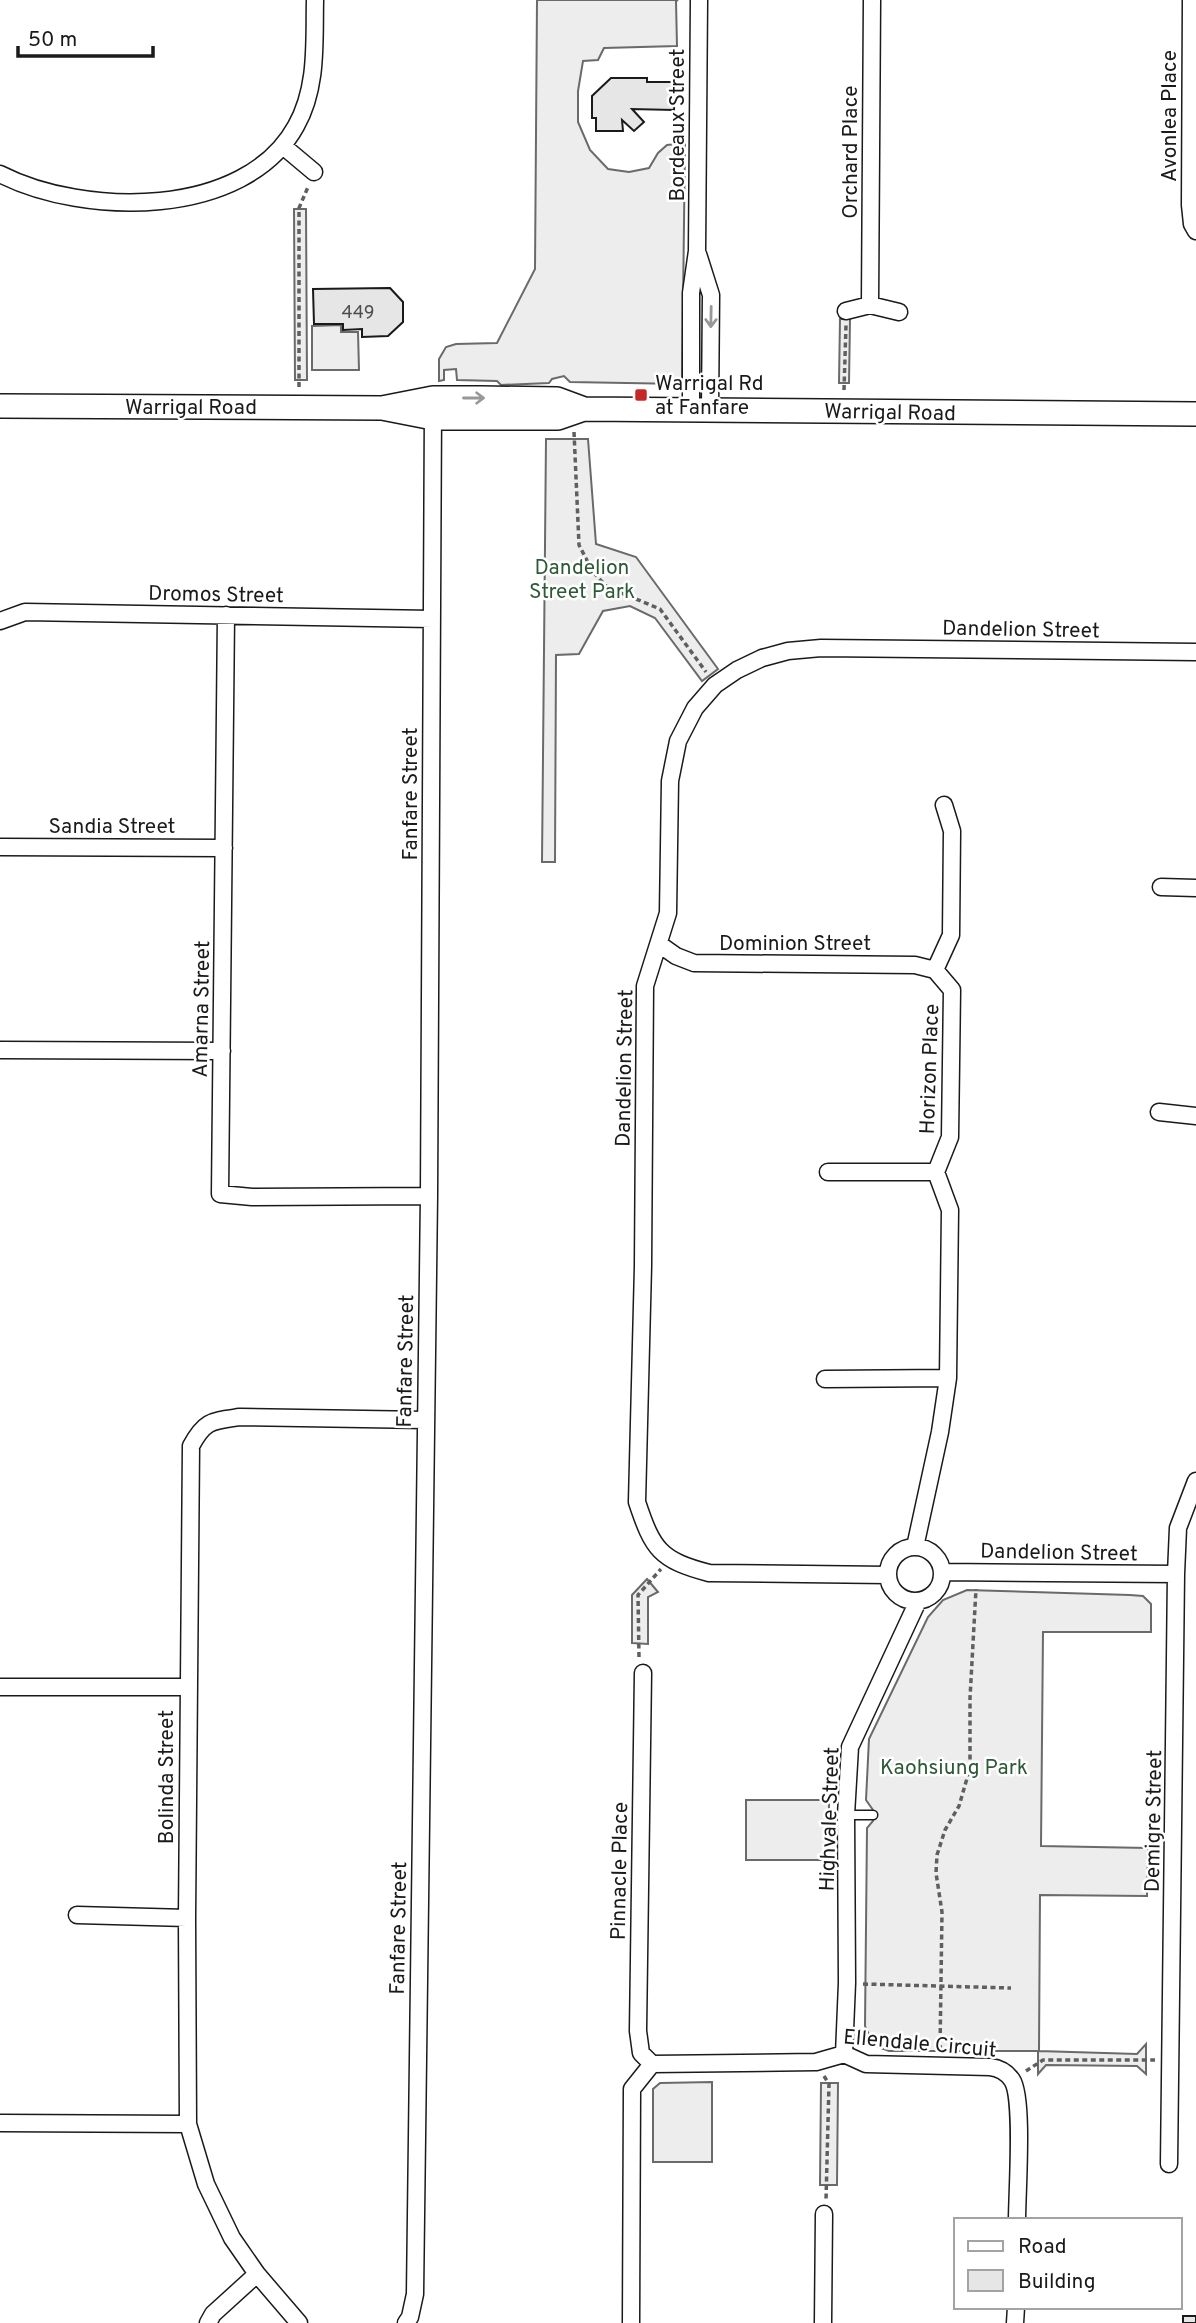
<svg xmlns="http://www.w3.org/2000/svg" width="1196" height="2323" viewBox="0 0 1196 2323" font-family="Overpass,sans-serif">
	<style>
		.built { fill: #ededed; stroke: #6a6a6a; stroke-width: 2 }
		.building { fill: #e6e6e6; stroke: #1a1a1a; stroke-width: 2 }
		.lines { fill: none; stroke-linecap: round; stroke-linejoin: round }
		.service-casing { stroke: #1a1a1a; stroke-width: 11 }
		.minor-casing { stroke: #1a1a1a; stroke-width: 19 }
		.secondary-casing { stroke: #1a1a1a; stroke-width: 26 }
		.path { stroke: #5f5f5f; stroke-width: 3.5; stroke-dasharray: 5 3.5; stroke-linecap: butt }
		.service { stroke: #fff; stroke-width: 8 }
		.minor { stroke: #fff; stroke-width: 16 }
		.secondary { stroke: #fff; stroke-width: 23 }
		.oneway { stroke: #989898 }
		.poi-dot { fill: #c62828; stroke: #fff; stroke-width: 2.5 }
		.labels { text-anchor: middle; stroke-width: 5; stroke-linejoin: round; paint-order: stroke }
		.number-label { font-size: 18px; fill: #4d4d4d }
		.street-label { font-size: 21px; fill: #1a1a1a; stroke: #fff }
		.poi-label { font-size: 21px; fill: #1a1a1a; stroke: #fff; text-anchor: start }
		.park-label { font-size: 21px; fill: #2b5a34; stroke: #fff }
	</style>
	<rect width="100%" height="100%" fill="#fff"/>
	<path class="built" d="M537,0H678L676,1L677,46L604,48L598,60L583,61L578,91V122L590,150L608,169L629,172L649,168L658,153L667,145L685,143L682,384L570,382L564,376L552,379L549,383L501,385L497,381L457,380L456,369L444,370V380L439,381V359L446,347L456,344L497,343L535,269Z
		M294,209H306L307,380H295Z
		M840,319H850L849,383H839Z
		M341,325V332H358L359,370H312V326Z
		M546,439H588L596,544L636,557L718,669L702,681L655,618L630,606L603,611L579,654L556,655L555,862H542Z
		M647,1579L658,1592L648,1597V1644L632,1643V1595Z
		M967,1590L1130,1595L1143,1596L1151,1604V1632H1043L1041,1846L1148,1848L1147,1896L1040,1895L1039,2051L1137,2054L1146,2044V2074L1137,2066L1046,2065L1038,2074V2051H889L878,2047L871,2039L865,2026L867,1828L873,1821V1810L866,1800L869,1739L928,1617L943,1600Z
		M746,1800H829V1860H746Z
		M712,2082V2162H653V2089L660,2083Z
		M821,2083H838L837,2185H820Z"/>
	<path class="building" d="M611,78H647V82H675L674,110L632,109L644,122L634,131L622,120L623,131H596V118H592V96Z
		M390,288L403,302V322L388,336L362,337V329L343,330V324H314L313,289Z
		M1183,2316H1196V2323H1183Z"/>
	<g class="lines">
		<defs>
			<path id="service" d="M846,1815H873"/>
			<path id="minor" d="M1191,0L1190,205L1192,224L1196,231
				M283,146L314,172
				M0,174C84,217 245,219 296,126C318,87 314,42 315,0
				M698,254L711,295L710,410
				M870,305L872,0
				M846,311L870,305L899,312
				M691,410V293L697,251L699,0
				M226,615L220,1194L252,1197L429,1196
				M0,621L25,612L432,619
				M0,847L224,848
				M1161,887L1196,888
				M659,944L676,956L694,963L915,965L935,970
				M935,970L951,935L952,831L944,805
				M0,1050L222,1051
				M1159,1112L1196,1116
				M828,1172H936
				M825,1379L948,1378
				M888 1574a27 27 0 1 1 54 0a27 27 0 1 1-54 0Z
				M915,1547L940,1432L948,1378L950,1210L936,1172L950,1137L952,990L935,970
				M942,1572L1176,1574
				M888,1575L709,1573C660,1560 653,1550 637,1502L643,1266L645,986L668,913L670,781L678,741L695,708L715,685L737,670L762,658L788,651L821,648L1196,652
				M643,1673L638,2031L641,2053L652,2064
				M0,1687H188
				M77,1915L187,1918
				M844,2054L847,1983L846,1815L850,1747L918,1601
				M0,2123L188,2124
				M1169,2164L1176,1574L1178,1528L1196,1481
				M208,2323L213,2314L257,2274
				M299,2323L257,2274L232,2238L206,2184L188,2124L187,1918L191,1446C205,1420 212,1421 240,1417L425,1420
				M406,2323L410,2317L415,2294L429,1196L433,408
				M631,2323L632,2089L652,2064L816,2062L844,2054L866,2064L990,2067C999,2068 1006,2071 1012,2080C1024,2098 1017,2192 1017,2220
				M823,2323L824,2214
				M1015,2323L1016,2307"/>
			<path id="secondary" d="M0,406L382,408L433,398H481L557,399L584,409
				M382,408L433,418H558L584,409L1196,414"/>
		</defs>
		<use href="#service" class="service-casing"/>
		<use href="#minor" class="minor-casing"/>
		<use href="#secondary" class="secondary-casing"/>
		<path class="path" d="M299,387V208L308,187
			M844,390L846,325
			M574,432L579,545L593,572L607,587L660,609L706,672
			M639,1657L638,1595L661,1569
			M863,1984L1011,1988
			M940,2050L942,1912L936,1873L937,1855L945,1830L959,1806L970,1768V1698L976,1589
			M1026,2071L1043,2060H1155
			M824,2076L829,2084L826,2200"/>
		<use href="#service" class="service"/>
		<use href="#minor" class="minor"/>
		<use href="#secondary" class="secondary"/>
	</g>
	<defs><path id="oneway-shaft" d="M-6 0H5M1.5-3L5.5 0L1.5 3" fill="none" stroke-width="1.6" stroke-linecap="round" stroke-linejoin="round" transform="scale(1.75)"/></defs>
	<g class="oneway">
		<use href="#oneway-shaft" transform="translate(711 317) rotate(91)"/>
		<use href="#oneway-shaft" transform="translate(474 398)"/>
	</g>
	<rect class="poi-dot" x="634" y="388" width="14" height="14" rx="3.5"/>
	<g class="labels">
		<g class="number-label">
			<text x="358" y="318">449</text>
		</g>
		<g class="street-label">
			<text transform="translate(1169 116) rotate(-90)" y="7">Avonlea Place</text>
			<text transform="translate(677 125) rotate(-90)" y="7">Bordeaux Street</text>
			<text transform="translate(850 152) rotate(-90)" y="7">Orchard Place</text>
			<text x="191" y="414">Warrigal Road</text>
			<text transform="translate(890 412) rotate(1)" y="7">Warrigal Road</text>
			<text transform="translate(216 594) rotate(1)" y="7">Dromos Street</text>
			<text transform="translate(1021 629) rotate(1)" y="7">Dandelion Street</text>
			<text transform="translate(410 794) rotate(-90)" y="7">Fanfare Street</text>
			<text x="112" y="833">Sandia Street</text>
			<text x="795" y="950">Dominion Street</text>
			<text transform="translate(201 1009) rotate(-89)" y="7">Amarna Street</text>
			<text transform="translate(624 1068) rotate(-89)" y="7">Dandelion Street</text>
			<text transform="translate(929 1069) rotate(-88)" y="7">Horizon Place</text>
			<text transform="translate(405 1361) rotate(-89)" y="7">Fanfare Street</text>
			<text transform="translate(1059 1552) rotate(1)" y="7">Dandelion Street</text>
			<text transform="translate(166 1777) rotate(-90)" y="7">Bolinda Street</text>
			<text transform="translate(829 1819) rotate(-88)" y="7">Highvale Street</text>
			<text transform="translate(1153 1821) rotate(-89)" y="7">Demigre Street</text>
			<text transform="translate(619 1871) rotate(-89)" y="7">Pinnacle Place</text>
			<text transform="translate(398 1928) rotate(-89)" y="7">Fanfare Street</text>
			<text transform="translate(920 2043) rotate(5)" y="7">Ellendale Circuit</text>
		</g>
		<g class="poi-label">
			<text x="655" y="390">Warrigal Rd<tspan x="655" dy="24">at Fanfare</tspan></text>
		</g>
		<g class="park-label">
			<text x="582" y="574">Dandelion<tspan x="582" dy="24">Street Park</tspan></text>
			<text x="954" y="1774">Kaohsiung Park</text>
		</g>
	</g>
	<rect x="954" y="2218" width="228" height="91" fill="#ffffff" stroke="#a3a3a3" stroke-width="2"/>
	<rect x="968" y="2241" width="35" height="10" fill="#ffffff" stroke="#a3a3a3" stroke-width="2"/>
	<text x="1018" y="2253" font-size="21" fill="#1a1a1a">Road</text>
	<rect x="968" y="2270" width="35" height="21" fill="#e6e6e6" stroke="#a3a3a3" stroke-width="2"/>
	<text x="1018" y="2288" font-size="21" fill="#1a1a1a">Building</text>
	<path d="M18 46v10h135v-10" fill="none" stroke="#1a1a1a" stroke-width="3.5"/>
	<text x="28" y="46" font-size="21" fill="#1a1a1a" stroke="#ffffff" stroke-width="5" paint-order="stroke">50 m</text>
</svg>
